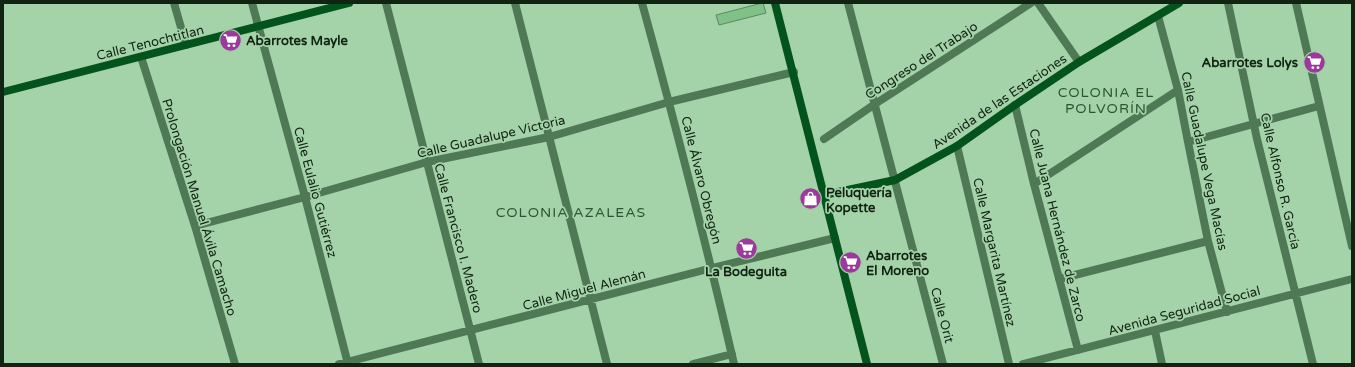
<svg xmlns="http://www.w3.org/2000/svg" width="1355" height="367" viewBox="0 0 1355 367" font-family="'Varela Round',sans-serif">
	<style>
		.building { fill: #80c188; stroke: #5c8861 }
		.lines { fill: none; stroke-linecap: round; stroke-linejoin: round }
		.street { stroke: #4f7954; stroke-width: 8 }
		.secondary { stroke: #03541c; stroke-width: 8 }
		.labels { text-anchor: middle; stroke-width: 3.5; stroke-linejoin: round; paint-order: stroke }
		.poi-label { font-size: 13px; font-weight: bold; fill: #112313; stroke: #a5d3a9; text-anchor: start }
		.street-label { font-size: 13px; fill: #112313; stroke: #a5d3a9 }
		.neighbourhood-label { font-size: 14px; letter-spacing: 1px; fill: #2b5531; stroke: #a5d3a9 }
	</style>
	<rect width="100%" height="100%" fill="#a5d3a9"/>
	<path class="building" d="M762,3H763L766,13L719,25L716,15Z"/>
	<g class="lines">
		<path class="street" d="M174,3L186,45
			M252,3L305,197L348,364
			M386,3L479,364
			M515,3L607,364
			M642,3C675,123 706,243 734,364
			M848,3L943,364
			M1038,3L1079,62
			M1228,3L1257,139L1313,364
			M1296,3L1352,246
			M1158,16L1178,90L1188,142L1208,241L1227,312
			M141,57L195,226L235,364
			M1015,105L1034,184L1078,350
			M824,139L875,104L1031,3
			M1188,142L1319,106
			M957,146L1009,364
			M1034,184L1178,90
			M195,226L305,197L427,162L549,137L669,102L794,72
			M1059,279L1208,241
			M1155,331L1162,364
			M339,364L712,268L835,238
			M693,364L732,354
			M1023,364L1352,279"/>
		<path class="secondary" d="M775,3L867,364
			M3,92L349,3
			M824,195L895,180L957,146L1015,105L1079,62L1179,3"/>
	</g>
	<defs>
		<symbol id="supermarket-disc" viewBox="-11 -11 22 22"><circle r="9.5" fill="#9d399e" stroke="#a5d3a9"/><path d="M-6-5.5h2.5l.6 2H6L4.5 2H-2.5L-4.4-4H-6ZM-1.5 3.2a1.3 1.3 0 1 0 .1 0ZM3 3.2a1.3 1.3 0 1 0 .1 0Z" fill="#fff"/></symbol>
		<symbol id="shop-disc" viewBox="-11 -11 22 22"><circle r="9.5" fill="#9d399e" stroke="#a5d3a9"/><path d="M-5-2.5h2.3a2.7 3.5 0 0 1 5.4 0H5L5.5 6h-11ZM-1.5-2.5h3a1.5 2.3 0 0 0-3 0Z" fill="#fff"/></symbol>
	</defs>
	<g fill-rule="evenodd">
		<use href="#supermarket-disc" x="218" y="28" width="25" height="25"/>
		<use href="#supermarket-disc" x="1302" y="50" width="25" height="25"/>
		<use href="#shop-disc" x="798" y="186" width="25" height="25"/>
		<use href="#supermarket-disc" x="734" y="236" width="25" height="25"/>
		<use href="#supermarket-disc" x="838" y="250" width="25" height="25"/>
	</g>
	<g class="labels">
		<g class="poi-label">
			<text x="246" y="45">Abarrotes Mayle</text>
			<text x="1298" y="67" text-anchor="end">Abarrotes Lolys</text>
			<text x="826" y="197">Peluquería<tspan x="826" dy="15">Kopette</tspan></text>
			<text x="866" y="260">Abarrotes<tspan x="866" dy="15">El Moreno</tspan></text>
			<text x="746" y="276" text-anchor="middle">La Bodeguita</text>
		</g>
		<g class="street-label">
			<text transform="translate(150 42) rotate(-14)" y="5">Calle Tenochtitlan</text>
			<text transform="translate(921 60) rotate(-33)" y="5">Congreso del Trabajo</text>
			<text transform="translate(999 101) rotate(-34)" y="5">Avenida de las Estaciones</text>
			<text transform="translate(491 136) rotate(-13)" y="5">Calle Guadalupe Victoria</text>
			<text transform="translate(1205 161) rotate(78)" y="5">Calle Guadalupe Vega Macías</text>
			<text transform="translate(702 180) rotate(76)" y="5">Calle Álvaro Obregón</text>
			<text transform="translate(1281 181) rotate(77)" y="5">Calle Alfonso R. García</text>
			<text transform="translate(316 192) rotate(75)" y="5">Calle Eulalio Gutiérrez</text>
			<text transform="translate(200 207) rotate(73)" y="5">Prolongación Manuel Ávila Camacho</text>
			<text transform="translate(1058 225) rotate(76)" y="5">Calle Juana Hernández de Zarco</text>
			<text transform="translate(459 238) rotate(75)" y="5">Calle Francisco I. Madero</text>
			<text transform="translate(995 252) rotate(77)" y="5">Calle Margarita Martínez</text>
			<text transform="translate(584 289) rotate(-15)" y="5">Calle Miguel Alemán</text>
			<text transform="translate(1184 310) rotate(-15)" y="5">Avenida Seguridad Social</text>
			<text transform="translate(943 315) rotate(75)" y="5">Calle Orit</text>
		</g>
		<g class="neighbourhood-label">
			<text x="1106" y="97">COLONIA EL<tspan x="1106" dy="16">POLVORÍN</tspan></text>
			<text x="571" y="217">COLONIA AZALEAS</text>
		</g>
	</g>
	<rect width="1355" height="367" fill="none" stroke="#112313" stroke-width="8"/>
</svg>
